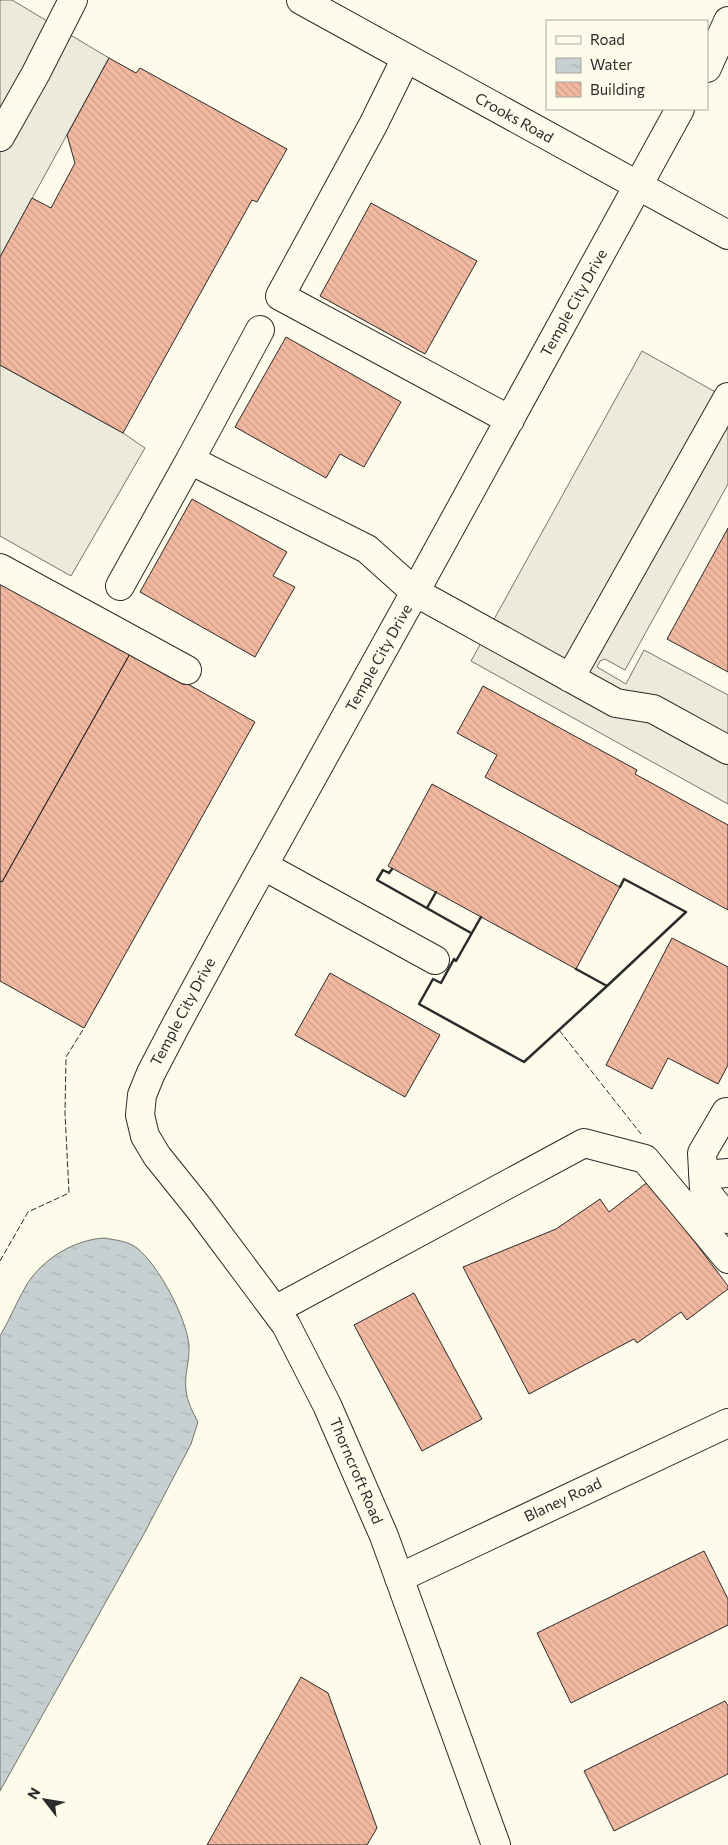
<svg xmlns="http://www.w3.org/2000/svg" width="728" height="1845" viewBox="0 0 728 1845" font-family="Commissioner,sans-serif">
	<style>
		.parking { fill: #eceadb; stroke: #74746e }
		.water { fill: url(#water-ripples); stroke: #74746e }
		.building { fill: url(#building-back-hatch); stroke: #2b2b2b }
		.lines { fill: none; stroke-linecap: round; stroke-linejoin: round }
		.minor-casing { stroke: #2b2b2b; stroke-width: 30 }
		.major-casing { stroke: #2b2b2b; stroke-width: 30 }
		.minor { stroke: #fdfbea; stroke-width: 28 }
		.major { stroke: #fdfbea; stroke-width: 28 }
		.fence { stroke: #2b2b2b; stroke-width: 1; stroke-dasharray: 6 2.5; stroke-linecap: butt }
		.wall { stroke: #2b2b2b; stroke-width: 2.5 }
		.labels { text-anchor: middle; stroke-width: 4; stroke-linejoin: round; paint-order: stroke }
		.street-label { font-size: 15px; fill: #2b2b2b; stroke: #fdfbea }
	</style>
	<defs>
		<pattern id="water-ripples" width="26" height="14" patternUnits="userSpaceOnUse" patternTransform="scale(1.25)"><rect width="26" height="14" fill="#c7d0d0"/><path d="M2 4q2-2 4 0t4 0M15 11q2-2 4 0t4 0" fill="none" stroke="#abb3b3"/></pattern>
		<pattern id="building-back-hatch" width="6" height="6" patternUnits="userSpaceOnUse" patternTransform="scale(1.25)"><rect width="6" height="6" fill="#f2b8a0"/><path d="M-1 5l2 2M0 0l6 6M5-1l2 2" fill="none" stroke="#d09e8a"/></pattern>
	</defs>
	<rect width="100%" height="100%" fill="#fdfbea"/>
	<path class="parking" d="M0,0H12L109,58L0,257Z
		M642,351L728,399V484L625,670L605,659L600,661L597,667L626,684L644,650L728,695V804L471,661Z
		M0,365L123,433L145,448L71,576L0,536Z"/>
	<path class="water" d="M104,1238C115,1240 128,1241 137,1248C159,1266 186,1317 189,1345C190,1360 184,1375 186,1390C187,1401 193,1413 198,1422L191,1444L145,1532L0,1791V1336C10,1319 17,1301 27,1284C44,1258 74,1240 104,1238Z"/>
	<path class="building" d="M109,58L136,73L140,68L287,149L257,202L252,200L123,433L0,365V257L32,198L51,208L75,163L67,135Z
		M371,203L477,261L425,354L320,296Z
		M286,337L401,402L364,467L340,454L326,478L235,427Z
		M192,499L287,552L273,576L295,587L255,657L140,592Z
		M728,528V672L667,639Z
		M0,578L131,652L2,882L0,881Z
		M131,652L255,722L84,1028L0,981V881L2,882Z
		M483,686L637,770L635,774L728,825V910L485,777L497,755L457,733Z
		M432,784L620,887L576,969L388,866Z
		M672,938L728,967V1065L718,1084L668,1058L652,1089L606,1065Z
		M330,973L440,1035L405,1097L295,1035Z
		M649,1181L728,1286V1289L687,1320L681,1312L637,1343L634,1339L529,1394L463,1267L556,1229L600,1199L609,1212Z
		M414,1293L482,1419L422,1451L354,1325Z
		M704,1551L728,1599V1625L571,1703L537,1633Z
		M301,1677L328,1693L377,1828L367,1845H207Z
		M725,1701L728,1706V1774L614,1831L584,1771Z"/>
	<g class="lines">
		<defs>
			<path id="minor" d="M406,58L373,125L280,296L510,420
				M707,68L728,21
				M0,137L36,73L73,0
				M260,330L190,460L367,549L415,592L616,703L653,709L728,750
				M0,568L187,670
				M120,586L190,460
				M570,678L728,397
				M264,866L435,960
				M726,1112L702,1153L704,1189L728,1219
				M703,1175L728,1173
				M275,1310L584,1143L645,1159L728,1259
				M399,1578L728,1423
				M496,1845L384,1536L327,1405L286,1325L198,1207L157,1156L145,1136L140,1115L142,1095L151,1073L175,1027L232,922L415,592L680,109"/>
			<path id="major" d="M301,0L728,235"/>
		</defs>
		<use href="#minor" class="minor-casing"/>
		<use href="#major" class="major-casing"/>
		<use href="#minor" class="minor"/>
		<use href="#major" class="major"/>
		<path class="fence" d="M559,1030L641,1134
			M0,1261L28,1212L69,1193L65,1113L66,1057L84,1028"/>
		<path class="wall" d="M392,869L389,873L383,870L377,880L471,933
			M427,908L436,892
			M481,917L456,961L454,959L441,983L433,979L419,1004L524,1062L607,986
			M576,969L607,986L686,912L624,879L620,887"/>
	</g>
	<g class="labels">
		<g class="street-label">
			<text transform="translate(514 118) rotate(29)" y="5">Crooks Road</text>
			<text transform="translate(574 303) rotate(-61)" y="5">Temple City Drive</text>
			<text transform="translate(379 658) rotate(-61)" y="5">Temple City Drive</text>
			<text transform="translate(183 1012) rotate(-62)" y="5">Temple City Drive</text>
			<text transform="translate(356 1471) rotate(67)" y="5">Thorncroft Road</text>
			<text transform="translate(563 1500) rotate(-25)" y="5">Blaney Road</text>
		</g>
	</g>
	<rect x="546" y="20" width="162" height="90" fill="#fdfbea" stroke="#a9a89e"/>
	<rect x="556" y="36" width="25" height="8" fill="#fdfbea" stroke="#a9a89e"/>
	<text x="590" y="45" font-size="15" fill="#2b2b2b">Road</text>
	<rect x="556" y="58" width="25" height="15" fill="url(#water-ripples)" stroke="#a9a89e"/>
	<text x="590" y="70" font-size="15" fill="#2b2b2b">Water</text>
	<rect x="556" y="82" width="25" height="15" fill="url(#building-back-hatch)" stroke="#a9a89e"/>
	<text x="590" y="95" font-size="15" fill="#2b2b2b">Building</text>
	<g transform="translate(45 1800) rotate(301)" stroke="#fdfbea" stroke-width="4" paint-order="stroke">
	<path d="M0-4L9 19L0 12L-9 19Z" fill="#2b2b2b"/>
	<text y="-8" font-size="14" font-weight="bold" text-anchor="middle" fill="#2b2b2b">N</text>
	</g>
</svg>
